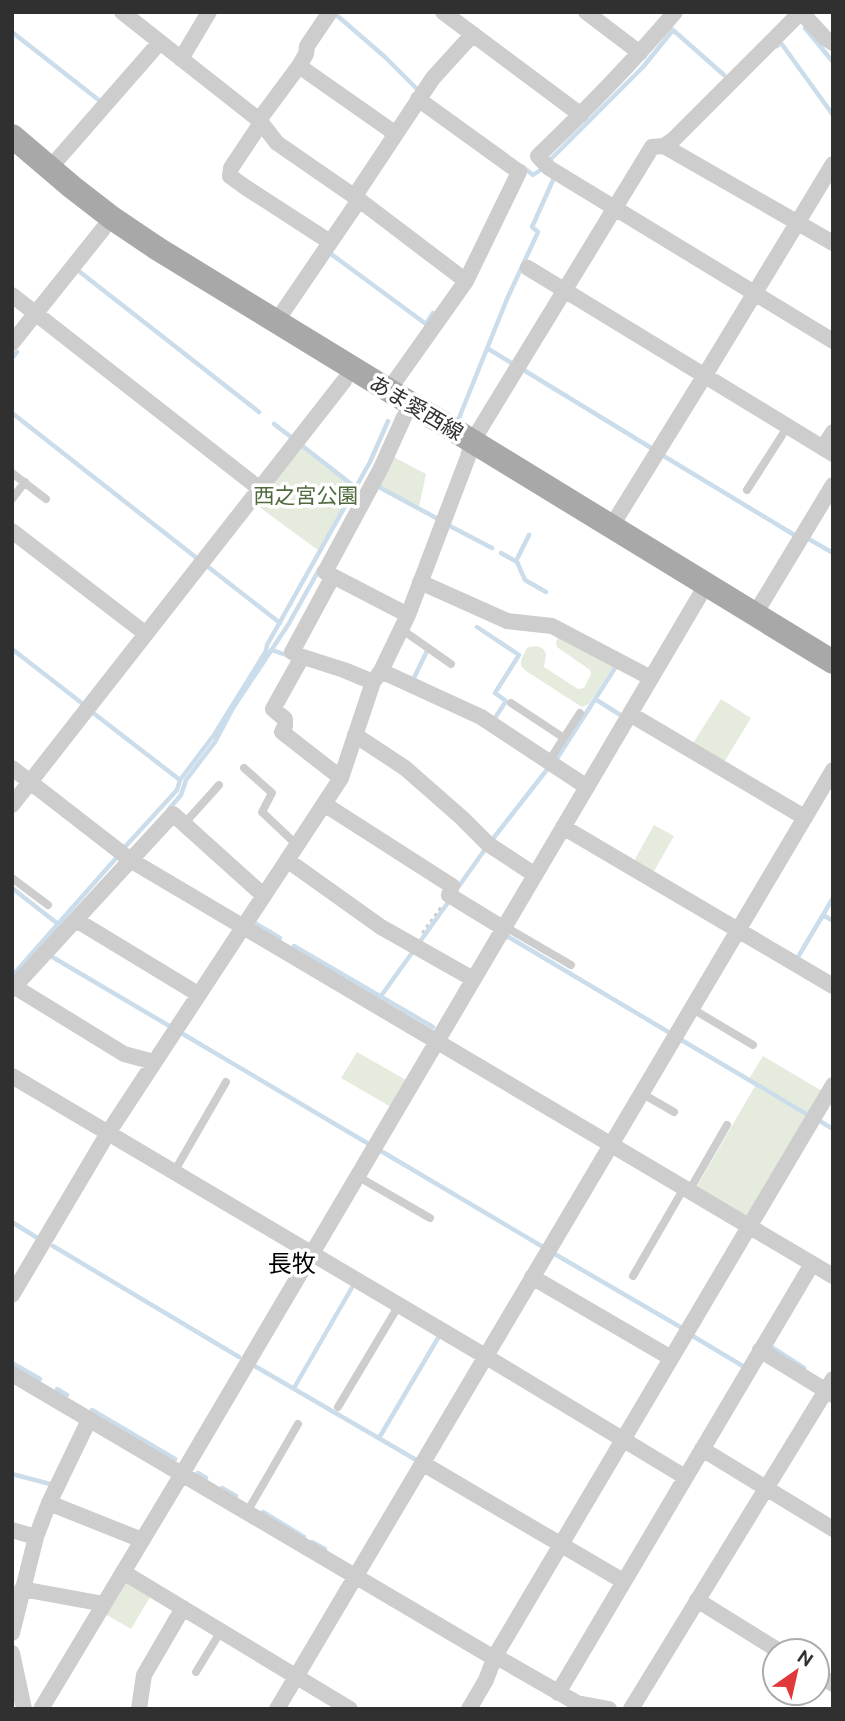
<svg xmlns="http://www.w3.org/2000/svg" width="845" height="1721" viewBox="0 0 845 1721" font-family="Ubuntu,'Noto Sans JP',sans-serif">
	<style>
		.green { fill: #e5ecde }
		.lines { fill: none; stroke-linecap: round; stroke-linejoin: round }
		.stream { stroke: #cbddeb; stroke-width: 4.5 }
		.path { stroke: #cdcdcd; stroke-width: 2.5; stroke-dasharray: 3.5 3.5; stroke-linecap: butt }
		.lane { stroke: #cdcdcd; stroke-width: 8 }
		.street { stroke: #cdcdcd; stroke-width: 16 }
		.primary { stroke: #a8a8a8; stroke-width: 24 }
		.labels { text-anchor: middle; stroke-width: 7; stroke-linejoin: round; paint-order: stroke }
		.street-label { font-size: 21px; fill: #303030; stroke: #fff }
		.park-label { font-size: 21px; fill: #506a3e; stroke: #fff }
		.quarter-label { font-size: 24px; fill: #000; stroke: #fff }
	</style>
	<rect width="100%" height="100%" fill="#fff"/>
	<path class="green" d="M300,445L354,488L319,551L254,503Z
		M392,456L426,474L419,507L377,485Z
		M558,637L611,662L613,667L589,704L582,707L526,671L521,666V660L527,648C535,645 543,645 546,654L544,667L578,689L584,688L591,674L590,670L557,647L556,642Z
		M721,699L751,718L723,764L692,745Z
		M654,825L674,836L653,873L634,861Z
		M357,1052L406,1080L391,1107L341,1078Z
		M763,1056L822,1091L809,1114L749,1079Z
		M755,1086L809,1118L748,1218L696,1188Z
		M125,1580L152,1594L131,1629L105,1614Z"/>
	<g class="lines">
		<path class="stream" d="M333,12L385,57L417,89
			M805,28L833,62
			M12,32L100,101
			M777,46L781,43L833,115
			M550,160L643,67L673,30L724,75
			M523,167L533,175L542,169
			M331,254L426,324L433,313
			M80,272L259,412
			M487,348L513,364
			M12,358L17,352
			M522,369L653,449
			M12,413L198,559
			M459,418L507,299L538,232L532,227L554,178
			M274,424L291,437
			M300,444L355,487
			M662,455L796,536
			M377,486L438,519
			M448,525L492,548
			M807,538L833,553
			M501,553L517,562L525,580L546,592
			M516,561L529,535
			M207,566L280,623
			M477,627L519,655L495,693L506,701L493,721
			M12,649L83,704
			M272,650L289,656
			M412,682L427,651
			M595,699L622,716
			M92,712L180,780
			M556,760L617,665
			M169,809L181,795L186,780L215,742L233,708L288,625L320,568
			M492,840L549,767
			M123,849L177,790L180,780L214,735L266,651L267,645L370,462L388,421
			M459,886L486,848
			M12,888L58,924
			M823,915L833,921
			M253,922L280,938
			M506,938L507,936L670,1033
			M419,943L449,901L451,902
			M294,946L433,1027
			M49,955L171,1027
			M798,957L833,898
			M12,976L118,856
			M381,996L414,950
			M183,1034L367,1143
			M678,1038L808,1115
			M818,1120L833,1129
			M381,1151L543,1247
			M12,1222L39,1239
			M53,1246L239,1357
			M553,1253L682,1328
			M691,1335L746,1368
			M770,1346L804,1368
			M12,1363L40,1379
			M252,1366L253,1365L418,1461
			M294,1388L354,1284
			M57,1389L67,1395
			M92,1410L175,1459
			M379,1438L438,1338
			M198,1473L206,1478
			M12,1474L50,1484
			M222,1488L236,1496
			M263,1512L304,1537
			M312,1542L325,1549"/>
		<path class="path" d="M422,933L441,907"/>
		<path class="lane" d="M12,473L46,499
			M747,490L788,426
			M12,499L25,482
			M401,629L451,664
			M511,703L564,738
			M549,761L580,713
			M244,768L272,793L262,812L297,845
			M184,824L219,785
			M12,878L48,905
			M504,926L571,965
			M691,1008L753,1045
			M641,1093L674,1112
			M174,1172L226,1082
			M357,1176L430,1218
			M689,1191L727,1125
			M633,1276L684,1188
			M338,1407L399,1305
			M247,1512L298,1424
			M196,1672L221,1631"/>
		<path class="street" d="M122,12L259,120L277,143L358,199L466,281
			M443,12L581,115
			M586,12L640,53
			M675,12C632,63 586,110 538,156L549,168L833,341
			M801,12L825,38L833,43
			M181,59L209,12
			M299,66L396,134
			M259,120L299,66L306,54L307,46L330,12
			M261,123L231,168L230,176L245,187L330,242
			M664,146L833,243
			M50,168L160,42
			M528,268L833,454
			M12,295L260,489
			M276,322L357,203L358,191L433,78L473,34
			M12,343L103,229
			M388,391L466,281L519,172L418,99
			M404,417L381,468L325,572L408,615
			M823,448L833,432
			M611,527L705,375L833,164
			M12,531L146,634
			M333,576L292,652L297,655L344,670L373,682
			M420,582L507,621L552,626L651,678
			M755,614L833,485
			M302,657L273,709L285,719V726L282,732L341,778
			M381,671L481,717L587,787
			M630,714L804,817
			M355,735L405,768L462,818L488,844L535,875
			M12,768L132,861L833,1276
			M324,804L452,886L449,895L503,928
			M12,805L344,381
			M563,827L833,986
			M287,860L381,927L473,979
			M76,920L198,994
			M15,987L124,1054L154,1062
			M12,989L173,814L263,895
			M12,1076L485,1356L685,1477
			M532,1277L671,1358
			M12,1295L108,1133L341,778L373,682L381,671L408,615L468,457L472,442L652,147L664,146L674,139L801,12
			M760,1350L833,1395
			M12,1374L494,1658
			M702,1449L833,1529
			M422,1463L623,1581
			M49,1503L142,1540
			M12,1530L36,1537
			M123,1572L350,1709
			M22,1589L104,1604
			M697,1600L779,1651
			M12,1633L36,1537L49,1503L89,1420
			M12,1653L24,1709
			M495,1656L577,1703L609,1709
			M817,1674L833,1684
			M558,1693L812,1264
			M41,1709L182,1474L706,585
			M139,1709L144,1675L183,1608
			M277,1709L833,770
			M469,1709L486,1680L495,1656L833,1085
			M631,1709L833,1379"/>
		<path class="primary" d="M12,136L72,187L112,218L158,249L833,662"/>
	</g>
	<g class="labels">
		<g class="street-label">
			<text transform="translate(416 408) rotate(31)" y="7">あま愛西線</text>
		</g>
		<g class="park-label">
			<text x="306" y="503">西之宮公園</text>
		</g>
		<g class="quarter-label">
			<text x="292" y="1272">長牧</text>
		</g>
	</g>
	<rect width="845" height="1721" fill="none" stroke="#303030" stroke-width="28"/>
	<g transform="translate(796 1672) rotate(34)"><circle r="33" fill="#ffffff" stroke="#acacac" stroke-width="2"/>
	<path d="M0-5L12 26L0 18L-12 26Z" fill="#e13839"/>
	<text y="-10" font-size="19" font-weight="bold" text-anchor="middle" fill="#303030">N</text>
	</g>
</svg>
